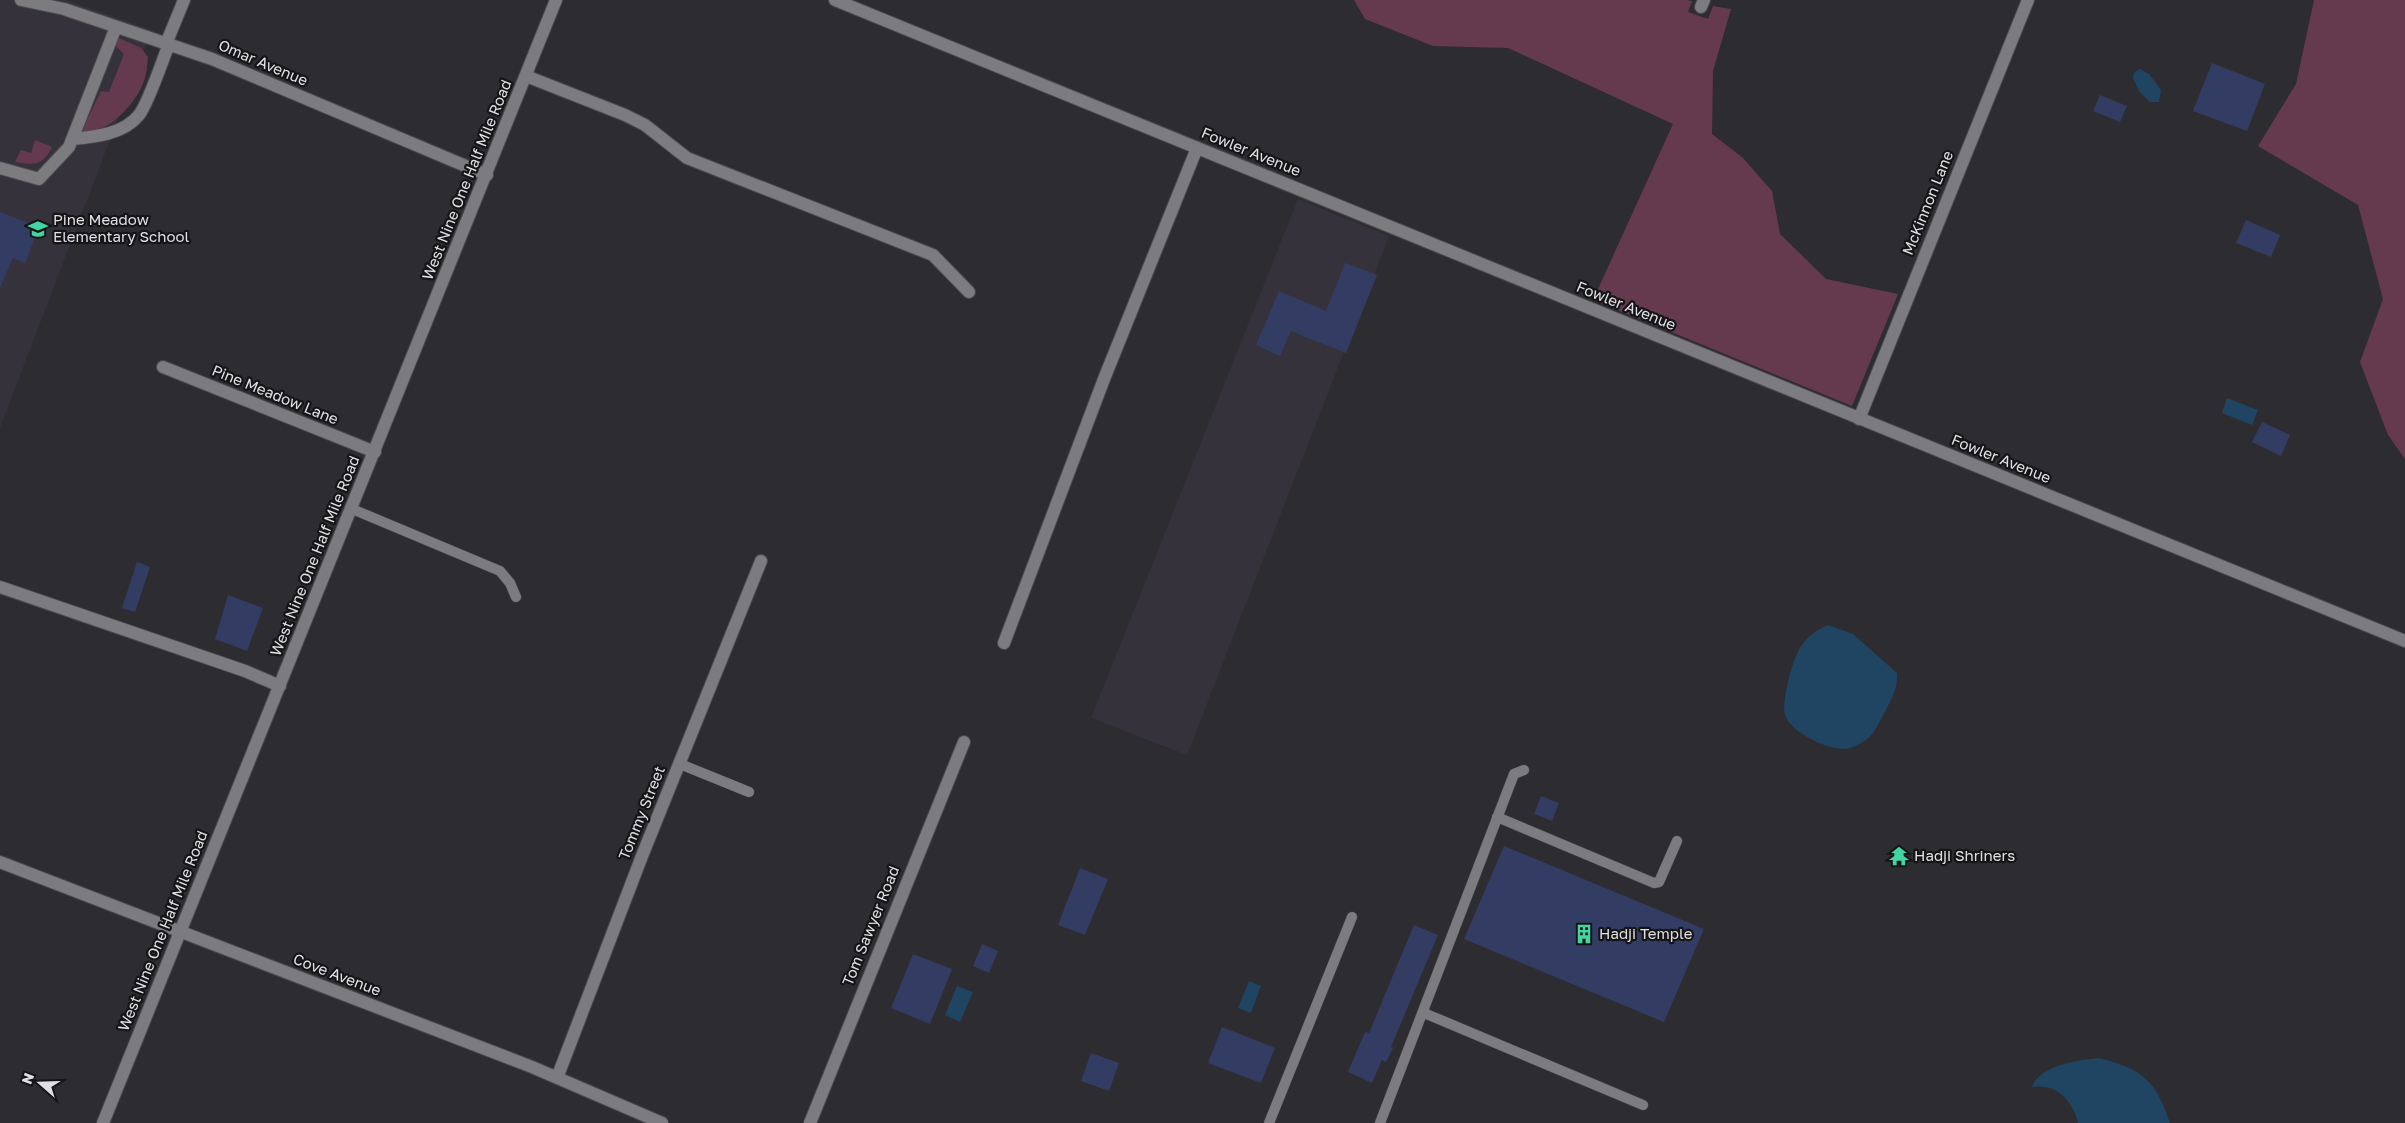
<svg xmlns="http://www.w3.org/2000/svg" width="2405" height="1123" viewBox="0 0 2405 1123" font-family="'Golos Text',sans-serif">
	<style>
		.built { fill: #35323c }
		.green { fill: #653a4e }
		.water { fill: #1f4563 }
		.building { fill: #333d64 }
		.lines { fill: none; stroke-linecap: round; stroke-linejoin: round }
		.service-casing { stroke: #4b4a4d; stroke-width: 11 }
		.minor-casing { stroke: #4b4a4d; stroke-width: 14 }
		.tertiary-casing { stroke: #4b4a4d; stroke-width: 14 }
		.service { stroke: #7c7b7f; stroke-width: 10 }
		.minor { stroke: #7c7b7f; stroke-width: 12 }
		.tertiary { stroke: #7c7b7f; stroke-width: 12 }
		.labels { text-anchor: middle; stroke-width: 4.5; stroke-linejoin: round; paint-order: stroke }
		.street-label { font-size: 15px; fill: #e0dfe2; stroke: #151517 }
		.poi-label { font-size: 15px; fill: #e0dfe2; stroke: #151517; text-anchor: start }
	</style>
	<rect width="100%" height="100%" fill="#2d2c30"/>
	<path class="built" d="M0,0H67L152,30L0,428Z
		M1298,199L1389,236L1187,755L1091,718Z"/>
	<path class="green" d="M1354,0H1686L1692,1L1688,12L1708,19L1713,6L1731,9L1713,71L1712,134L1743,158L1772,191L1780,234L1826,279L1898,294L1852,406L1593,300L1673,124L1508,48L1433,46L1365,19Z
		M2314,0H2405V459L2388,435L2360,362L2383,299L2358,205L2258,146L2296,84Z
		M119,38L141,48L148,57C147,65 147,73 144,81C137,102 107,137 82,130L101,91L109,92L124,54L114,44Z
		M35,140L52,147C43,166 34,165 15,162L21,150L31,153Z"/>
	<path class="water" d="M2140,69L2149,74L2161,90L2159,102H2150L2139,91L2133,78L2134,73Z
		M2227,398L2258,410L2252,425L2222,413Z
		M1828,625L1853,634L1897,673C1898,688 1892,698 1885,712C1880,720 1874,735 1866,740C1861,743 1851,749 1845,749C1828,750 1790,732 1785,715C1782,704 1788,681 1791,670C1799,646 1804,636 1828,625Z
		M1249,981L1261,986L1251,1013L1238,1008Z
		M957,986L973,992L960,1022L945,1015Z
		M2099,1058C2142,1069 2156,1080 2170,1123H2078C2073,1100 2056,1083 2032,1087C2040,1065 2078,1060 2099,1058Z"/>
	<path class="building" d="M2212,63L2265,84L2247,131L2193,111Z
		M2100,95L2127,106L2120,122L2093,111Z
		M0,212L39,227L25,263L13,258L0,288Z
		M2246,220L2280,235L2271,257L2236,243Z
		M1345,263L1377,275L1346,353L1291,331L1280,356L1256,345L1279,291L1326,311Z
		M2262,422L2290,435L2281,456L2252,442Z
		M137,562L150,567L135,612L122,608Z
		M228,595L263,608L247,651L215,639Z
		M1541,796L1559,803L1552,821L1534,814Z
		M1504,846L1704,929L1664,1022L1464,939Z
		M1080,868L1108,879L1085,935L1058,925Z
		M1414,925L1438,935L1391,1047L1393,1048L1386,1062L1382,1060L1372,1083L1348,1072L1365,1032L1369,1033Z
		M982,944L998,951L989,973L973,966Z
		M913,954L952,969L930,1024L891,1008Z
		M1222,1027L1275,1048L1261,1083L1208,1063Z
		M1091,1053L1119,1063L1109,1091L1081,1081Z"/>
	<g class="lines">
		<defs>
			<path id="service" d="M352,509L500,571L510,583L516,597
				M680,764L749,792
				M1497,817L1654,883L1659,882L1677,841
				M1424,1013L1643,1105
				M1269,1123L1352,917
				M1380,1123L1514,774L1524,770"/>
			<path id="minor" d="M21,0L64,9L212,59L487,175
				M1701,7L1704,0
				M526,76L625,115L645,125L687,158L933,255L969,292
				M72,139C95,137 124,134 139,115C148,104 163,59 169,44L168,39L184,0
				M0,168L39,179L69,147L116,27
				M163,367L375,452
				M1859,419L2028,0
				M0,587L245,671L280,686
				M1004,643L1104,379L1197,148
				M0,862L532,1067L662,1123
				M557,1078L642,856L761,561
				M810,1123L964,742"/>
			<path id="tertiary" d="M835,0L2405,641
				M103,1123L556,0"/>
		</defs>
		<use href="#service" class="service-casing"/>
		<use href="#minor" class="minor-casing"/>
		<use href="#tertiary" class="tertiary-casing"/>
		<use href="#service" class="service"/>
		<use href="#minor" class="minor"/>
		<use href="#tertiary" class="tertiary"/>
	</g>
	<defs>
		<symbol id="school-bare" viewBox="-9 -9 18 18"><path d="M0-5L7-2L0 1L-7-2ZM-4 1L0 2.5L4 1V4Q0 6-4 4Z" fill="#42d4a1" stroke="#151517" stroke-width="2.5" paint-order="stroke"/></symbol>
		<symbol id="temple-bare" viewBox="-9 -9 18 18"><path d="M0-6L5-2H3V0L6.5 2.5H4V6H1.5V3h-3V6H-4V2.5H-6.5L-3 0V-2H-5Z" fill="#42d4a1" stroke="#151517" stroke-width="2.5" paint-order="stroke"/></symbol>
		<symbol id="building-bare" viewBox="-9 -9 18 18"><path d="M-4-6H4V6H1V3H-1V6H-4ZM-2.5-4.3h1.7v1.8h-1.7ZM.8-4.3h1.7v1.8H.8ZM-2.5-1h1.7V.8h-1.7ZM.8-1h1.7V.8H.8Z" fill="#42d4a1" stroke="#151517" stroke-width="2.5" paint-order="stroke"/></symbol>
	</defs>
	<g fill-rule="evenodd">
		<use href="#school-bare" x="24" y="215" width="28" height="28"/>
		<use href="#temple-bare" x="1885" y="842" width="28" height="28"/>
		<use href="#building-bare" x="1570" y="920" width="28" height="28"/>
	</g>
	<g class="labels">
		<g class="street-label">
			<text transform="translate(263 63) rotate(23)" y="5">Omar Avenue</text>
			<text transform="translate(1251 152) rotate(22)" y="5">Fowler Avenue</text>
			<text transform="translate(467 180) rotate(-68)" y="5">West Nine One Half Mile Road</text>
			<text transform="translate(1928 203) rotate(-68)" y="5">McKinnon Lane</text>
			<text transform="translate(1626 306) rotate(22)" y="5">Fowler Avenue</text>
			<text transform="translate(275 395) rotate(22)" y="5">Pine Meadow Lane</text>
			<text transform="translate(2001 459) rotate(22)" y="5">Fowler Avenue</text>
			<text transform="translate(315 556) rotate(-68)" y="5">West Nine One Half Mile Road</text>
			<text transform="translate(642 813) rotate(-68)" y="5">Tommy Street</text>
			<text transform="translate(871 926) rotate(-68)" y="5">Tom Sawyer Road</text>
			<text transform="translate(163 931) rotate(-68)" y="5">West Nine One Half Mile Road</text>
			<text transform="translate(337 975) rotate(21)" y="5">Cove Avenue</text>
		</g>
		<g class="poi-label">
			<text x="53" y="225">Pine Meadow<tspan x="53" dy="17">Elementary School</tspan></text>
			<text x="1914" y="861">Hadji Shriners</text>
			<text x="1599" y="939">Hadji Temple</text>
		</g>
	</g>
	<g transform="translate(40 1083) rotate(290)" stroke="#151517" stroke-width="4" paint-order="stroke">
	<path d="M0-4L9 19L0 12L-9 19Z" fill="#e0dfe2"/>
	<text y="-8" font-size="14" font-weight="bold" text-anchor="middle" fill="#e0dfe2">N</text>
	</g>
</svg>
